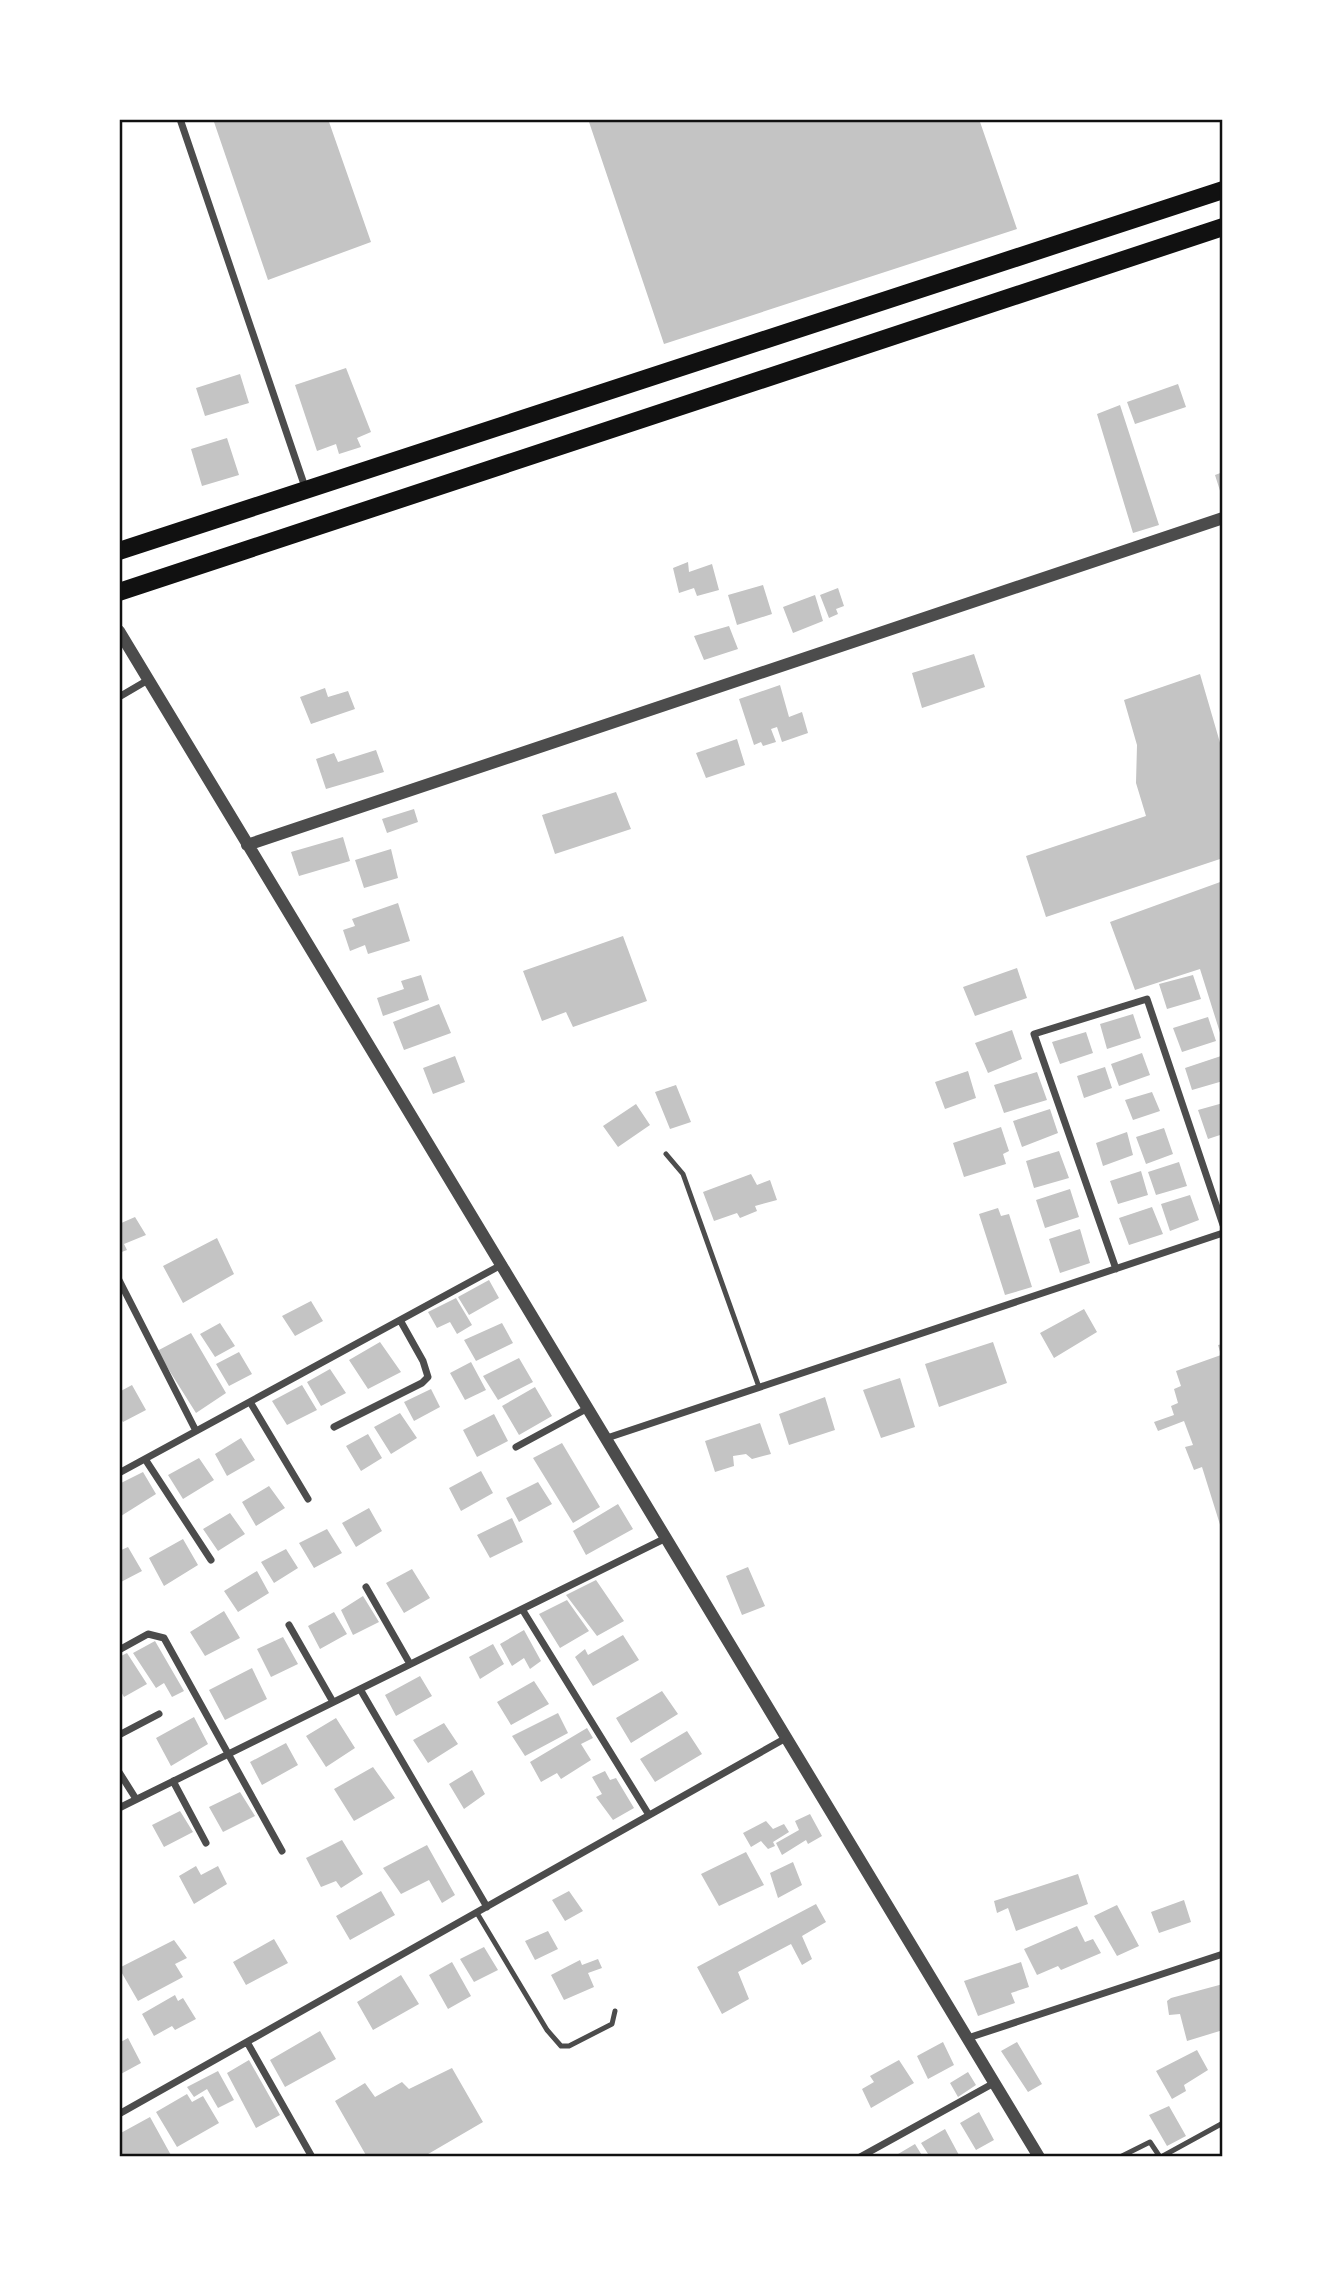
<svg xmlns="http://www.w3.org/2000/svg" width="1342" height="2276" viewBox="0 0 1342 2276" font-family="'DM Sans',sans-serif">
	<style>
		.building { fill: #c4c4c4 }
		.lines { fill: none; stroke-linecap: round; stroke-linejoin: round }
		.service { stroke: #4c4c4c; stroke-width: 5 }
		.minor { stroke: #4c4c4c; stroke-width: 7 }
		.tertiary { stroke: #4c4c4c; stroke-width: 12 }
		.trunk { stroke: #111; stroke-width: 18 }
		.neatline { fill: none; stroke: #111; stroke-width: 2.5 }
	</style>
	<rect width="100%" height="100%" fill="#fff"/>
	<path class="building" d="M213,119H328L371,242L268,280Z
		M588,119H979L1017,229L664,344Z
		M346,368L371,432L357,438L361,447L339,454L336,444L317,451L295,385Z
		M240,374L249,403L205,416L196,388Z
		M1178,384L1186,407L1135,424L1127,402Z
		M1120,405L1159,525L1133,533L1097,414Z
		M227,438L239,475L202,486L191,449Z
		M1223,472V497H1222L1215,475Z
		M688,562L689,572L712,564L719,590L697,596L694,588L679,593L673,568Z
		M763,585L772,614L737,625L728,595Z
		M838,588L844,606L836,609L838,614L829,618L820,595Z
		M815,595L823,621L793,633L783,607Z
		M729,626L738,649L704,660L694,636Z
		M974,654L985,687L922,708L912,673Z
		M1200,674L1223,753V858L1046,917L1026,856L1146,816L1136,783L1137,745L1124,700Z
		M780,685L789,717L802,712L808,733L782,742L777,727L771,729L776,742L763,746L761,742L754,745L739,699Z
		M325,688L328,697L348,691L355,709L311,724L300,697Z
		M737,739L745,765L706,778L696,753Z
		M376,750L384,772L326,789L316,759L334,753L338,762Z
		M616,792L631,829L555,854L542,815Z
		M414,809L418,822L387,833L382,819Z
		M343,837L350,861L299,876L291,852Z
		M391,849L398,878L364,888L355,860Z
		M1223,881V1039H1222L1200,969L1135,990L1110,922Z
		M398,903L410,941L368,954L365,945L350,951L343,930L355,926L352,919Z
		M623,936L647,1001L573,1027L566,1012L542,1021L523,971Z
		M1017,968L1027,998L975,1016L963,987Z
		M421,975L429,1000L383,1016L377,998L404,989L401,981Z
		M1193,975L1201,999L1167,1009L1159,984Z
		M439,1004L451,1033L404,1050L393,1022Z
		M1133,1014L1141,1038L1107,1049L1100,1024Z
		M1208,1017L1216,1041L1182,1052L1173,1028Z
		M1012,1030L1022,1059L988,1073L975,1043Z
		M1086,1032L1093,1053L1060,1064L1052,1042Z
		M1142,1053L1150,1075L1119,1086L1111,1064Z
		M455,1056L465,1082L433,1094L423,1068Z
		M1221,1056L1223,1081L1192,1090L1185,1068Z
		M1105,1067L1112,1088L1084,1098L1077,1076Z
		M968,1071L976,1098L945,1109L935,1082Z
		M1037,1072L1047,1100L1004,1113L994,1085Z
		M676,1085L691,1122L670,1129L655,1092Z
		M1152,1092L1160,1111L1133,1120L1125,1100Z
		M1223,1103V1134L1208,1139L1198,1110Z
		M636,1104L650,1125L618,1147L603,1126Z
		M1050,1109L1058,1133L1022,1147L1013,1121Z
		M1001,1127L1009,1151L1003,1154L1006,1164L964,1177L953,1143Z
		M1164,1128L1173,1154L1146,1164L1136,1137Z
		M1127,1132L1133,1155L1103,1166L1096,1143Z
		M1059,1151L1069,1178L1034,1188L1026,1161Z
		M1179,1162L1187,1186L1156,1195L1148,1172Z
		M1141,1171L1148,1195L1118,1204L1110,1181Z
		M751,1174L757,1185L770,1180L777,1200L755,1206L757,1211L740,1218L737,1213L714,1221L703,1192Z
		M1070,1189L1079,1217L1045,1228L1036,1200Z
		M1190,1195L1199,1220L1170,1231L1161,1204Z
		M1152,1207L1163,1234L1129,1245L1119,1218Z
		M998,1208L1001,1216L1009,1214L1032,1287L1005,1295L979,1214Z
		M135,1217L146,1235L124,1244L127,1250L119,1253V1224Z
		M1080,1229L1090,1263L1060,1273L1049,1239Z
		M217,1238L234,1274L183,1303L163,1266Z
		M489,1280L499,1298L469,1315L458,1297Z
		M456,1298L472,1325L457,1334L450,1322L437,1328L428,1312Z
		M311,1301L323,1321L295,1336L282,1316Z
		M1084,1309L1097,1332L1054,1358L1040,1333Z
		M220,1323L235,1346L215,1357L200,1334Z
		M502,1323L513,1343L476,1361L464,1340Z
		M191,1333L226,1393L196,1413L157,1351Z
		M380,1342L401,1372L368,1389L349,1360Z
		M993,1342L1007,1383L939,1407L925,1364Z
		M1223,1344V1531H1222L1202,1467L1194,1470L1185,1447L1193,1445L1184,1421L1158,1431L1154,1422L1174,1415L1171,1406L1178,1403L1174,1389L1181,1386L1176,1371L1221,1355L1218,1345Z
		M239,1352L252,1374L229,1386L216,1364Z
		M519,1358L533,1382L498,1400L483,1376Z
		M471,1362L486,1390L465,1400L450,1373Z
		M330,1369L346,1393L321,1406L307,1382Z
		M900,1378L915,1427L881,1438L863,1390Z
		M132,1385L146,1410L123,1422L119,1416V1392Z
		M302,1385L317,1410L287,1425L272,1401Z
		M535,1387L552,1416L519,1435L502,1406Z
		M431,1389L440,1407L414,1421L404,1402Z
		M825,1397L835,1430L789,1445L779,1414Z
		M400,1413L417,1438L391,1454L374,1427Z
		M494,1414L508,1441L477,1457L463,1430Z
		M760,1423L771,1454L752,1459L746,1454L733,1456L734,1466L715,1472L705,1441Z
		M368,1434L382,1458L361,1471L346,1446Z
		M241,1438L255,1460L227,1476L215,1454Z
		M562,1443L600,1507L573,1523L533,1458Z
		M199,1458L214,1480L183,1499L168,1475Z
		M481,1471L493,1493L461,1511L449,1488Z
		M143,1472L156,1494L121,1516L119,1512V1484Z
		M538,1482L552,1504L519,1522L506,1498Z
		M269,1486L285,1508L256,1526L242,1502Z
		M618,1504L633,1529L586,1555L573,1531Z
		M369,1508L382,1531L356,1547L342,1523Z
		M230,1513L245,1534L218,1551L203,1529Z
		M512,1518L523,1542L490,1558L477,1535Z
		M327,1529L342,1553L314,1568L299,1543Z
		M183,1539L198,1565L164,1586L149,1558Z
		M128,1547L142,1571L119,1583V1551Z
		M286,1549L298,1568L274,1583L261,1562Z
		M748,1567L765,1606L742,1615L726,1576Z
		M412,1569L430,1598L404,1613L386,1583Z
		M257,1571L269,1593L238,1612L224,1591Z
		M596,1580L624,1621L597,1636L566,1595Z
		M363,1596L379,1622L353,1635L341,1610Z
		M567,1600L589,1631L560,1648L539,1614Z
		M224,1611L240,1638L205,1656L190,1632Z
		M334,1612L347,1634L320,1649L308,1626Z
		M524,1630L541,1661L530,1669L524,1658L512,1666L500,1644Z
		M623,1635L639,1660L593,1686L575,1657L585,1649L588,1655Z
		M283,1637L298,1664L271,1677L257,1649Z
		M155,1641L184,1691L172,1697L164,1683L156,1688L133,1653Z
		M493,1644L504,1664L480,1679L469,1657Z
		M127,1653L147,1684L124,1697L119,1688V1657Z
		M252,1668L267,1699L225,1720L209,1690Z
		M420,1676L432,1696L396,1716L385,1695Z
		M534,1681L549,1704L511,1725L497,1702Z
		M662,1691L678,1714L631,1743L616,1718Z
		M558,1713L568,1733L525,1756L512,1736Z
		M194,1717L208,1744L171,1766L156,1738Z
		M336,1718L355,1748L326,1767L306,1736Z
		M444,1723L458,1744L428,1763L413,1740Z
		M587,1728L593,1738L581,1744L591,1760L561,1779L557,1773L541,1782L530,1762Z
		M687,1731L702,1754L655,1782L640,1759Z
		M286,1743L298,1765L262,1785L250,1762Z
		M373,1767L395,1798L354,1821L334,1789Z
		M472,1770L485,1794L464,1809L449,1784Z
		M605,1771L610,1780L616,1778L634,1808L613,1820L596,1797L602,1794L592,1777Z
		M240,1792L255,1816L223,1832L209,1807Z
		M180,1811L193,1832L164,1847L152,1825Z
		M810,1814L822,1836L808,1844L806,1840L782,1855L776,1843L799,1830L795,1821Z
		M766,1821L773,1829L784,1824L789,1832L773,1842L775,1846L768,1849L761,1841L751,1847L743,1833Z
		M342,1840L363,1874L341,1888L336,1881L321,1887L306,1858Z
		M427,1845L455,1895L442,1903L429,1880L401,1894L383,1868Z
		M746,1852L764,1885L719,1906L701,1874Z
		M793,1862L802,1885L778,1898L770,1873Z
		M196,1866L201,1875L218,1866L227,1884L194,1904L179,1876Z
		M1078,1874L1088,1904L1016,1931L1008,1908L997,1913L994,1901Z
		M381,1891L395,1915L350,1940L336,1916Z
		M569,1891L583,1911L565,1921L552,1900Z
		M1184,1900L1191,1922L1159,1933L1151,1912Z
		M816,1904L826,1922L802,1936L812,1959L802,1965L791,1944L738,1972L749,1999L722,2014L697,1967Z
		M1117,1905L1139,1946L1117,1956L1094,1916Z
		M1077,1926L1085,1942L1093,1939L1101,1953L1061,1970L1058,1966L1037,1975L1024,1949Z
		M548,1931L558,1949L535,1960L525,1941Z
		M274,1939L288,1963L246,1985L233,1962Z
		M174,1940L187,1958L175,1964L183,1977L138,2001L119,1968Z
		M484,1947L498,1970L474,1982L460,1959Z
		M598,1959L602,1968L588,1973L594,1987L564,2000L551,1975L580,1960L582,1965Z
		M452,1962L471,1996L448,2009L429,1975Z
		M1021,1962L1029,1987L1011,1993L1015,2003L978,2016L964,1981Z
		M401,1975L419,2004L373,2030L357,2002Z
		M1223,1984V2030L1187,2041L1180,2014L1169,2015L1167,2001L1171,1998Z
		M175,1995L178,2001L183,1998L196,2019L175,2030L172,2026L154,2036L142,2014Z
		M320,2031L336,2059L285,2087L270,2060Z
		M128,2038L141,2063L119,2075V2043Z
		M943,2042L954,2065L928,2079L917,2056Z
		M1017,2042L1042,2084L1028,2092L1001,2051Z
		M1197,2050L1208,2070L1184,2085L1186,2091L1172,2099L1156,2071Z
		M249,2060L280,2115L256,2128L227,2073Z
		M899,2060L914,2083L871,2108L862,2089L874,2082L870,2076Z
		M452,2068L483,2122L423,2157H367L335,2101L365,2083L375,2097L402,2082L409,2089Z
		M218,2071L234,2100L218,2108L207,2089L194,2097L187,2087Z
		M968,2072L976,2085L958,2097L950,2083Z
		M187,2094L192,2102L203,2096L219,2123L177,2147L156,2112Z
		M1169,2106L1186,2136L1167,2146L1149,2115Z
		M979,2112L994,2140L976,2150L960,2123Z
		M150,2117L172,2157H119V2134Z
		M945,2129L960,2157H930L921,2143Z
		M915,2144L923,2157H893Z"/>
	<g class="lines">
		<path class="service" d="M666,1154L683,1174L759,1387
			M477,1913L547,2030L561,2046H569L612,2024L615,2011
			M1120,2157L1150,2142L1160,2157
			M1161,2157L1223,2123"/>
		<path class="minor" d="M180,119L306,490
			M119,697L148,680
			M1116,1269L1034,1034L1147,999L1223,1225
			M119,1280L196,1431
			M250,1402L308,1499
			M334,1427L422,1383L428,1377L423,1361L400,1320
			M607,1438L1223,1233
			M516,1447L588,1408
			M145,1459L211,1560
			M119,1473L503,1264
			M366,1587L410,1664
			M522,1609L649,1815
			M289,1625L333,1702
			M119,1650L148,1634L164,1638L282,1851
			M360,1689L487,1907
			M119,1735L159,1714
			M119,1772L136,1799
			M173,1781L206,1843
			M119,1808L666,1538
			M968,2038L1223,1954
			M247,2042L312,2157
			M119,2114L786,1738
			M860,2157L994,2083"/>
		<path class="tertiary" d="M119,631L1039,2157
			M247,845L1223,518"/>
		<path class="trunk" d="M119,551L1223,190
			M119,592L1223,227"/>
	</g>
	<rect width="1342" height="2276" fill="none" stroke="#ffffff" stroke-width="242"/>
	<rect x="121" y="121" width="1100" height="2034" class="neatline"/>
</svg>
